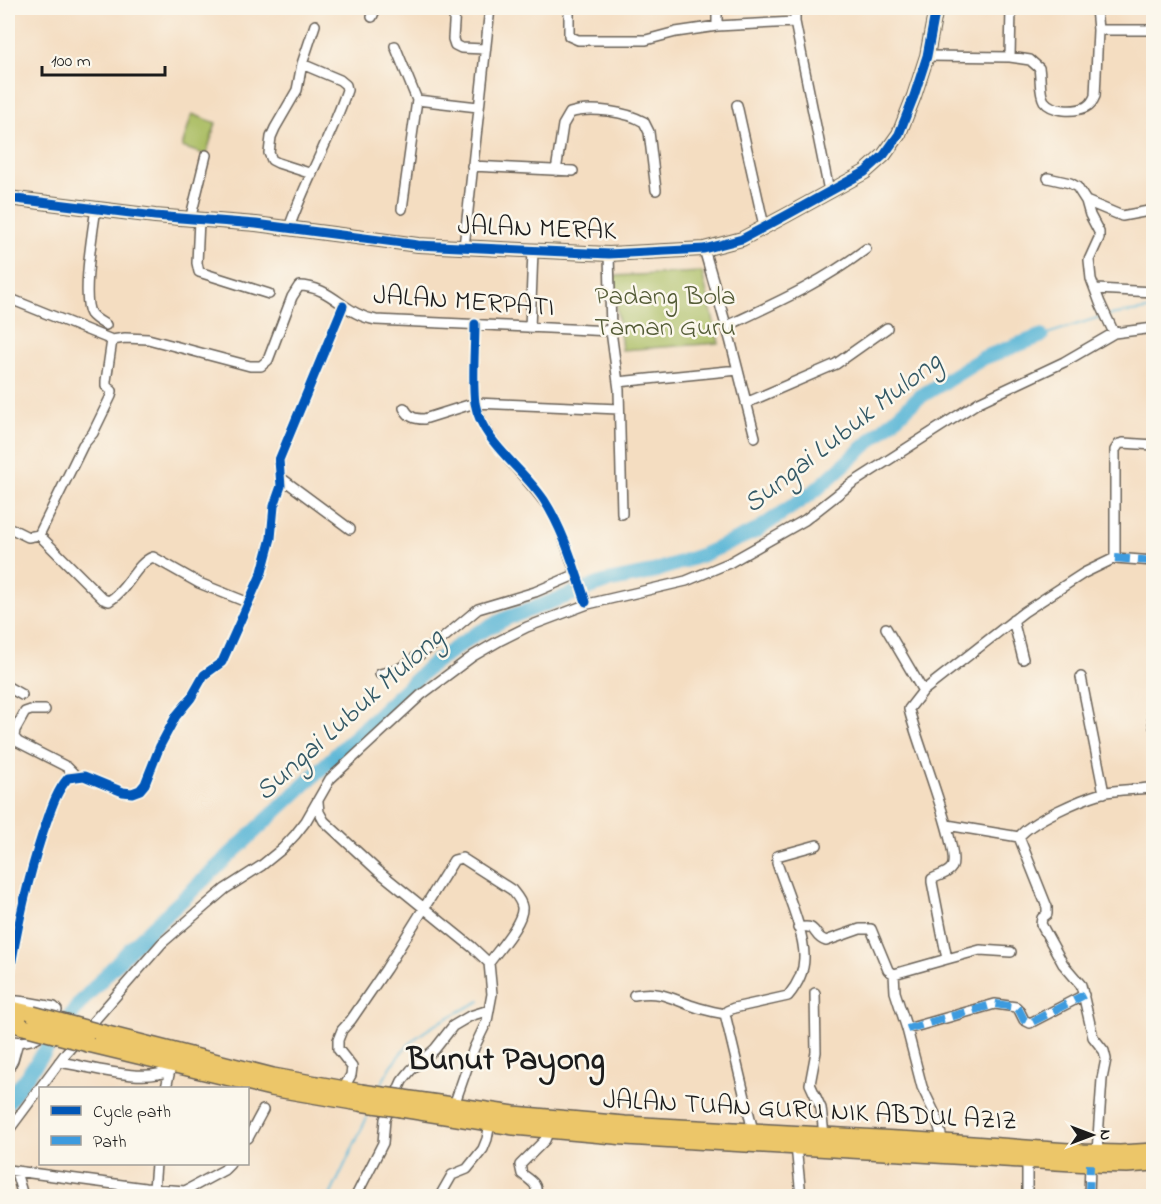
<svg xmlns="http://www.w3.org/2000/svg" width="1161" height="1204" viewBox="0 0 1161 1204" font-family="'Indie Flower',sans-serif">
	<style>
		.green { fill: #a9bc60; stroke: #626c3e; stroke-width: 1.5 }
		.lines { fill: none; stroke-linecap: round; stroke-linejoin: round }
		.stream { stroke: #58b5d6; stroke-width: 2 }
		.river { stroke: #58b5d6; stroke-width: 15 }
		.street-casing { stroke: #686056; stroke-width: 12 }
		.secondary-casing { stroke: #686056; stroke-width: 16 }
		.primary-casing { stroke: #686056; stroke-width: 18 }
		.street { stroke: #fff; stroke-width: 9 }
		.secondary { stroke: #f7e8c3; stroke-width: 14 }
		.primary { stroke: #ecc669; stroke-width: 15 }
		.primary-bridge-casing { stroke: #686056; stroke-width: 18; stroke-linecap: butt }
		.primary-bridge { stroke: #ecc669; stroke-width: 15 }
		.quiet { stroke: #3c9bdf; stroke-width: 8; stroke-dasharray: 15 8; stroke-linecap: butt }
		.cycleway-casing { stroke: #fbf7ec; stroke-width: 13 }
		.cycleway { stroke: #0057b8; stroke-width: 9 }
		.labels { text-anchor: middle; stroke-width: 5; stroke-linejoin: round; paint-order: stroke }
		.street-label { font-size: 27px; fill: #1c1c1c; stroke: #fbf7ec }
		.park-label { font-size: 27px; fill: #545c37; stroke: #fbf7ec }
		.water-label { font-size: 28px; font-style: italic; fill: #345966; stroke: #fbf7ec }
		.district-label { font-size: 33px; font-weight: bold; fill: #1c1c1c; stroke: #fbf7ec }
	</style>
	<rect width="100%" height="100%" fill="#fbf7ec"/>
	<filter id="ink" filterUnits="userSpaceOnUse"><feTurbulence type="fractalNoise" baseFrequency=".0167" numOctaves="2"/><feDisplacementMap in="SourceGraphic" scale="12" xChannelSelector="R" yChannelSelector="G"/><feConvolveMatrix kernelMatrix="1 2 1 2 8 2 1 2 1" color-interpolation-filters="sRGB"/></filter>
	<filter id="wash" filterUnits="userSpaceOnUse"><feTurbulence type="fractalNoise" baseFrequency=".008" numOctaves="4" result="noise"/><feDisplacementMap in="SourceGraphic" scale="24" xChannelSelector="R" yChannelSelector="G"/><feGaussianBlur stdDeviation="1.35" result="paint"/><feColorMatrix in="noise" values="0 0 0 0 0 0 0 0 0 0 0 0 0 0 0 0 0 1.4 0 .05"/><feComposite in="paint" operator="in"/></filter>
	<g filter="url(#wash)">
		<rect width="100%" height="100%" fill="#f4ddc1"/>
		<path class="green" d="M192,114L216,123L206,155L182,147Z
			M702,272L719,343L622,350L613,276Z"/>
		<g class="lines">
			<path class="stream" d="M1109,315L1154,309
				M1041,336L1103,316
				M379,1089C403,1036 432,1026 480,1001
				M330,1196L370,1111"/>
			<path class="river" d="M8,1102L80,1003L130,949L430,666L474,635L507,618L605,582L649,573L702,555L756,531L816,490L918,398L983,358L1041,336"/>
		</g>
	</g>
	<g filter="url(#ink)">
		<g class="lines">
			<defs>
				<path id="street" d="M455,8L453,39L455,45L461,48L485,49
					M569,8V36L578,40H646L676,32L717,26L795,22
					M717,8V26
					M795,8V22L829,191
					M372,17L376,8
					M1098,30H1154
					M395,46L417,100L402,209
					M927,56L1010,57L1030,60L1039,68C1041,78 1039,93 1044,101C1052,112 1075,112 1086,107C1090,105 1093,101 1095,96L1098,30L1096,8
					M1010,57L1011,8
					M417,100L478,107
					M737,105L764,226
					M472,166L573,171
					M556,171L563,125L570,113C590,106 627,112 644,122L649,132L656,190
					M312,174L278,163L272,160L269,153L271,137L275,128L297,90L302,64L315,25
					M1048,178L1070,183L1077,187L1086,201L1122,216L1154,210
					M1086,201L1090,215L1099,232V238L1089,260L1091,279L1100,303L1114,333
					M96,208C93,229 81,299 91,314C95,319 101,322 106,325
					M190,220L206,155
					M199,220L197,263L199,272L269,294
					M289,228C305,181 331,138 347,90L346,85L340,80L302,64
					M464,247L490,8
					M704,249L730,339L755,437
					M609,254L611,331L619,390L622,514
					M1096,289L1154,292
					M8,298L112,340L125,338L148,339L250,366H261L268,360L292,297L299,286C332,286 344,315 376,320L611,331
					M727,326C778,302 821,283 866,249
					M530,328L533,251
					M618,382L738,370
					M746,403L836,364L887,328
					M404,408C409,417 414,419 424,419L475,403L619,409
					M280,477L350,529
					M8,527L28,537L39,535L103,599L109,601C127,591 136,563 153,557L199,583L249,603
					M39,535L83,445L93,433L111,396L112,391L106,386V381L112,340
					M1115,558L1154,561
					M588,604L686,581L729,563L805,520L851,484L979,402L1064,362L1114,333L1154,328
					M1013,620L1023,659
					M380,674L399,669L442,639L478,609L535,592L577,574
					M1081,677L1104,793
					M8,687L22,695
					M923,691L1024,612L1084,573L1115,558V450L1119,444L1123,443L1154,445
					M1154,697L1151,706L1154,727
					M45,710H31L25,712L15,730L14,737L18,742L67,767L76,776
					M318,802L319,812L324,821L377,870L472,947L489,963L492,994L487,1021L474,1048L454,1105
					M947,825L1019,837
					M1019,837L1047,907V914L1042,918L1041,924L1063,964L1081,985L1093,1037L1104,1051L1106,1059L1102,1079L1097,1152
					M1019,837C1032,820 1082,799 1102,793C1117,789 1134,790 1149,788L1154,785
					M798,928C819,923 811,936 826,941L860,929H871L888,970L894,974L947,959L932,882V879C939,875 948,874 952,867C961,850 914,735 909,709L923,691L886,628
					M947,959L980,950L1011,952
					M894,974L895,992L907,1029L922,1087L936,1116L943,1142
					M8,984C16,933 27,881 43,832C50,813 55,793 68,778L84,776L123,792L132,793L140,790L145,784L160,746L176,716L191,698L204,675L222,662L262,572L271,538L274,506L281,486L279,460L343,306
					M815,993L816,1052L810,1084L821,1108L824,1135
					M634,995C660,990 670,998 693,1006C704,1010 715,1012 725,1014
					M8,1000L26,1002L54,1007L57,1010C55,1032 28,1048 8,1039
					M907,1029L995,1004L1016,1007L1019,1010L1024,1020L1030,1023L1084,995
					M59,1062C88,1066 144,1084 170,1070
					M8,1069L13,1060L18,1042
					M166,1088L171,1066
					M343,1089L351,1075L352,1067L338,1049V1040L342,1030L351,1020L386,969L454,860L462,858L512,890C516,895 521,900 522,907C524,922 498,950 489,963
					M8,1131L66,1053L162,943L225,889L261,866L282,849L295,835L306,821L330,779L421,695L473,656L499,641L527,627L588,604C574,576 568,543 553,515C533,479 481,442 475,402C472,378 475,349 475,324
					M753,1131L725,1014L727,1011L734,1008L788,996C797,985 804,973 804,958C805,933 785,888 777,863V856L817,845
					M248,1138L263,1110
					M796,1146L801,1196
					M8,1170L145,1188L185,1191L224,1170L230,1164
					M16,1172L23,1196
					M152,1196L154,1189L156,1164
					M356,1196L383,1143L385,1119L402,1081L411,1070L435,1049L453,1026L470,1016L489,1010
					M440,1196L452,1175L467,1169L483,1149L487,1139L490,1123
					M535,1196C540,1185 530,1180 522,1174L520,1165L545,1140L549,1130
					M1027,1196V1160
					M1089,1196L1090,1164"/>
				<path id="secondary" d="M8,198L155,216L256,224L418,245L609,254L704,249L742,239L785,216L865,172L884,155L899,134L914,96L927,56L936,8"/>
				<path id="primary" d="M8,1008L33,1014
					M8,1022L24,1027
					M96,1031L273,1076L361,1092
					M88,1044L271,1088L359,1103
					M404,1098L514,1114L625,1124L916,1140L1083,1152L1120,1153L1154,1151
					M401,1109L514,1127L625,1137L1090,1164L1127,1165L1154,1163"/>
			</defs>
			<use href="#street" class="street-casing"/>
			<use href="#secondary" class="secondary-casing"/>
			<use href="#primary" class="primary-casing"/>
			<use href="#street" class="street"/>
			<use href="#secondary" class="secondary"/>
			<use href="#primary" class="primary"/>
			<defs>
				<path id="primary-bridge" d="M33,1014L96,1031
					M24,1027L88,1044
					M361,1092L404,1098
					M359,1103L401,1109"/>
			</defs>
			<use href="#primary-bridge" class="primary-bridge-casing"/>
			<use href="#primary-bridge" class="primary-bridge"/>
			<path class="quiet" d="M1115,558L1154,561
				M907,1029L995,1004L1016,1007L1019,1010L1024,1020L1030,1023L1084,995
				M1089,1196L1090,1164"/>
			<defs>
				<path id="cycleway" d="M8,198L155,216L256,224L418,245L609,254L704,249L742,239L785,216L865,172L884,155L899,134L914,96L927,56L936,8
					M475,324C475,347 472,381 475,403C482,443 523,468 544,500C564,531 574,567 586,602
					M8,984C16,933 27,881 43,832C50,813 55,793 68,778L84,776L123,792L132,793L140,790L145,784L160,746L176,716L191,698L204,675L222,662L262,572L271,538L274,506L281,486L279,460L343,306"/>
			</defs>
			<use href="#cycleway" class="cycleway-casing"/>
			<use href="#cycleway" class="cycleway"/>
		</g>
	</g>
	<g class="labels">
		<g class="street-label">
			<text transform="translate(537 227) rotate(2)" y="9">JALAN MERAK</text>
			<text transform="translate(464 300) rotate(4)" y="9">JALAN MERPATI</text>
			<text transform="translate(810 1109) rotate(3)" y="9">JALAN TUAN GURU NIK ABDUL AZIZ</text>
		</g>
		<g class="park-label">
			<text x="665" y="304">Padang Bola<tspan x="665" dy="31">Taman Guru</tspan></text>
		</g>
		<g class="water-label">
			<text transform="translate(841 431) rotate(-38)" y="10">Sungai Lubuk Mulong</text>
			<text transform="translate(348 713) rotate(-42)" y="10">Sungai Lubuk Mulong</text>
		</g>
		<g class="district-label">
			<text x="506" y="1069">Bunut Payong</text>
		</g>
	</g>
	<rect width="1161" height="1204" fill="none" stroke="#fbf7ec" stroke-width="30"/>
	<rect x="39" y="1087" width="210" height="78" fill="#fbf7ec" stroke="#a29f99" stroke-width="1.5"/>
	<rect x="51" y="1106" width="30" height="9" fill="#0057b8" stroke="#a29f99" stroke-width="1.5"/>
	<text x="93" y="1117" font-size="18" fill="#1c1c1c">Cycle path</text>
	<rect x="51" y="1136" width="30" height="9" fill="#3c9bdf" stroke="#a29f99" stroke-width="1.5"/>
	<text x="93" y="1147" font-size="18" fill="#1c1c1c">Path</text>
	<g transform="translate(1092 1135) rotate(90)" stroke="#fbf7ec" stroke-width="4.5" paint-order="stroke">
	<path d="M0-4.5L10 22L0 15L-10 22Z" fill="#1c1c1c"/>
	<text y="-9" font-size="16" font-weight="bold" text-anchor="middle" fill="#1c1c1c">N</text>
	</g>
	<path d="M42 66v9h123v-9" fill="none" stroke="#1c1c1c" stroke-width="3"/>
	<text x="51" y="66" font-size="18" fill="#1c1c1c" stroke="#fbf7ec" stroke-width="4.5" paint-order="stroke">100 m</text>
</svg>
